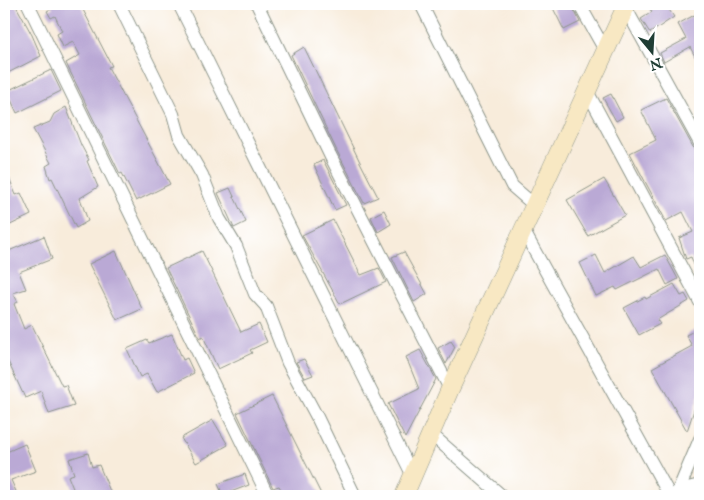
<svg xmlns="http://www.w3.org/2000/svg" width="704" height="500" viewBox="0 0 704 500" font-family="'IM FELL English',serif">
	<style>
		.building { fill: #baa9d5 }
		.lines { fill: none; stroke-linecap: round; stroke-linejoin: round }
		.minor-casing { stroke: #8c9488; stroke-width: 14 }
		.secondary-casing { stroke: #8c9488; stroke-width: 19 }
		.minor { stroke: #fff; stroke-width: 12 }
		.secondary { stroke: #f8e8c3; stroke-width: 18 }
	</style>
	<rect width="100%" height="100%" fill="#fff"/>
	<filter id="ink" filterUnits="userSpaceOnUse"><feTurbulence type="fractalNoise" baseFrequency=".02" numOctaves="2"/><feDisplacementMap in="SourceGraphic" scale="10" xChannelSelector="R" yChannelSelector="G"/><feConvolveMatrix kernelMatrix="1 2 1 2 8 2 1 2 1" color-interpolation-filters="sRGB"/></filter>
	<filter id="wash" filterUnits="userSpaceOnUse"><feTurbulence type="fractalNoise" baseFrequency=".0096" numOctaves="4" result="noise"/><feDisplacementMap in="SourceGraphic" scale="20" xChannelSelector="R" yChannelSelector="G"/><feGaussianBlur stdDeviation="1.12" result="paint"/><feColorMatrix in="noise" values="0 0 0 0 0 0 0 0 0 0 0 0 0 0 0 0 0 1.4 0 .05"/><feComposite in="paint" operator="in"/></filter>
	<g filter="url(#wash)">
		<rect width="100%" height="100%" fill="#f8ecdb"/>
		<g id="blocks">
			<path class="building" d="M12,4H15L32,35L41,56L4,75V8Z
				M51,4H80L112,66L108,67L170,184L136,201L122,173L120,174L66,63L80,55L73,42L63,47L57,34L62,31L55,16L51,18L47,11L53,8Z
				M551,4H571L580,22L564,30Z
				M646,4H665L674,17L650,33L641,19L652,12Z
				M700,12V66L690,47L664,62L660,53L686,39L678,24Z
				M304,47L360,162L378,197L364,203L337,151L291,55Z
				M51,70L61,91L17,113L7,91Z
				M611,94L623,117L616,121L603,98Z
				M666,98L693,147L700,155V280L691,257L686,259L679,238L693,232L683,212L666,221L630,153L656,140L641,110Z
				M66,107L81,145L89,160L87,161L98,187L80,198L88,221L76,228L52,178L50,179L46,166L51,163L33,129L50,122L54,114Z
				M323,160L346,205L335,210L314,165Z
				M4,165L16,195L21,193L31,215L4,228Z
				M604,179L625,215L588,236L567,200Z
				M230,188L246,222L234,228L218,193Z
				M384,210L391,224L378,232L371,217Z
				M333,220L361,275L379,268L386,282L340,304L302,235Z
				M44,236L52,259L19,272L26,289L13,293L18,302L14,304L24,329L32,325L62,386L66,385L74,406L49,414L41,391L25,398L4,353V253Z
				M116,251L142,309L117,320L89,264Z
				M202,251L241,332L259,324L267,342L250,350L252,353L218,369L203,336L200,338L166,268Z
				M404,252L427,294L414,302L392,257Z
				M596,255L605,273L634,256L641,267L665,255L678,279L667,285L659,269L617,290L615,287L596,296L580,263Z
				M674,284L681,296L685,294L689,301L657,320L660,324L639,335L624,308L645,297L646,299Z
				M700,328V392L687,431L652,368L692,346L686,335Z
				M172,334L183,360L187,358L194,373L157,392L147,374L140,377L127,349L147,340L149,343Z
				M451,341L455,347L446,364L438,348Z
				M420,350L436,379L405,438L388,404L419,389L406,357Z
				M304,359L313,375L305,378L296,362Z
				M272,396L322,496H285L279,486L273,488L237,413Z
				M213,420L228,445L196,463L181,438Z
				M25,444L36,471L11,480L18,496H4V453Z
				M88,453L92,467L99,465L112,496H76L68,476L74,474L69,459Z
				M245,474L249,485L223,495L218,484Z"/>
		</g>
	</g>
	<g filter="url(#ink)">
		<use href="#blocks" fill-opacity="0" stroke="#8c9488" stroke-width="1"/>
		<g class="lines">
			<defs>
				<path id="minor" d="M28,4L268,496
					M119,4L173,114L179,135L202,175L219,218L236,246L255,294L266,306L288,363L317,417L355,496
					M179,4L413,476
					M257,4L330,155L450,389
					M421,4L512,186L534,205
					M579,4L605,50
					M625,7L700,143
					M587,91L700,302
					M523,230L670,496
					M431,434L502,496
					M679,490L700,485
					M676,496L700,439"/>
				<path id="secondary" d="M404,496L450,389L627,4"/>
			</defs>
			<use href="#minor" class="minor-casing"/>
			<use href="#secondary" class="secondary-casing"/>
			<use href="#minor" class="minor"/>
			<use href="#secondary" class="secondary"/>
		</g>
	</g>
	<rect width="704" height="500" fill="none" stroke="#fff" stroke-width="20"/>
	<g transform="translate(652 52) rotate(162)" stroke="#ffffff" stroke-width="4" paint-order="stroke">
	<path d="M0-4L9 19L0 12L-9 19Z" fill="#1f3d34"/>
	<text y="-8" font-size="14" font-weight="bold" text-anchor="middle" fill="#1f3d34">N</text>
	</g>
</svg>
